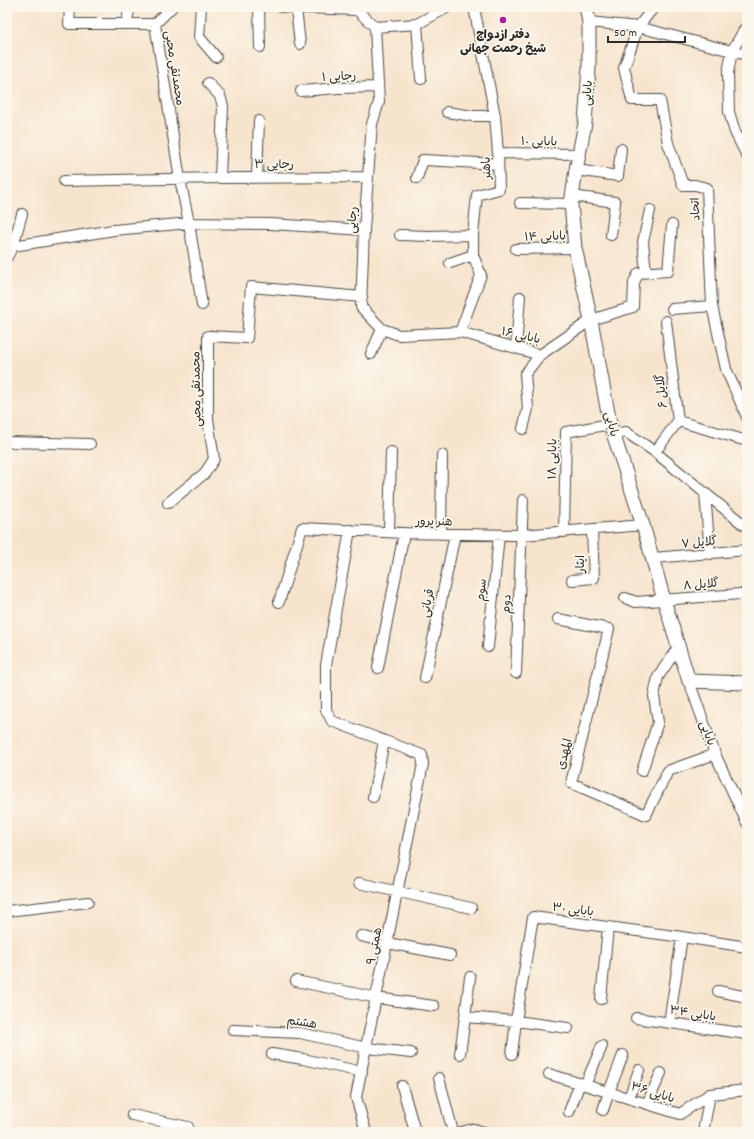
<svg xmlns="http://www.w3.org/2000/svg" width="754" height="1139" viewBox="0 0 754 1139" font-family="Dekko,'Playpen Sans Arabic',sans-serif">
	<style>
		.lines { fill: none; stroke-linecap: round; stroke-linejoin: round }
		.minor-casing { stroke: #4a4743; stroke-width: 12 }
		.major-casing { stroke: #4a4743; stroke-width: 15 }
		.minor { stroke: #fff; stroke-width: 10 }
		.major { stroke: #fff; stroke-width: 13 }
		.poi-dot { fill: #b5179e; stroke: #fbf7ec; stroke-width: 1.5 }
		.labels { text-anchor: middle; stroke-width: 3.5; stroke-linejoin: round; paint-order: stroke }
		.poi-label { font-size: 12px; font-weight: bold; fill: #2b2b2b; stroke: #fbf7ec }
		.street-label { font-size: 12px; fill: #2b2b2b; stroke: #fbf7ec }
	</style>
	<rect width="100%" height="100%" fill="#fbf7ec"/>
	<filter id="ink" filterUnits="userSpaceOnUse"><feTurbulence type="fractalNoise" baseFrequency=".025" numOctaves="2"/><feDisplacementMap in="SourceGraphic" scale="8" xChannelSelector="R" yChannelSelector="G"/><feConvolveMatrix kernelMatrix="1 2 1 2 8 2 1 2 1" color-interpolation-filters="sRGB"/></filter>
	<filter id="wash" filterUnits="userSpaceOnUse"><feTurbulence type="fractalNoise" baseFrequency=".012" numOctaves="4" result="noise"/><feDisplacementMap in="SourceGraphic" scale="16" xChannelSelector="R" yChannelSelector="G"/><feGaussianBlur stdDeviation="0.9" result="paint"/><feColorMatrix in="noise" values="0 0 0 0 0 0 0 0 0 0 0 0 0 0 0 0 0 1.4 0 .05"/><feComposite in="paint" operator="in"/></filter>
	<g filter="url(#wash)">
		<rect width="100%" height="100%" fill="#f7e4cd"/>
	</g>
	<g filter="url(#ink)">
		<g class="lines">
			<defs>
				<path id="minor" d="M70,7L69,24H155
					M172,7L155,24L180,179L189,223L202,305
					M201,7L199,37L216,57
					M259,7L260,47
					M282,7L357,10L375,27L417,24L448,7
					M654,7L638,27L624,68L632,100H660L668,143L683,185H695L707,188L712,306L726,369L747,417
					M296,8L300,44
					M589,22L638,27L747,55
					M126,24L130,7
					M417,24L421,79
					M747,25L732,51L728,73L729,112L735,132L747,156
					M375,27L379,102L372,124L364,230L361,307L382,329L399,335L460,332L540,355L591,320L633,307L634,282L639,273L668,271L672,225
					M208,83L220,96L223,106L220,178
					M301,91L338,88L378,87
					M447,112L473,116H495
					M498,153L579,154
					M576,170L618,176L621,149
					M257,177L259,121
					M417,178L423,160L498,164
					M64,181L220,178L368,177
					M572,196L615,202L611,235
					M520,203L571,204
					M400,235L428,236L473,235
					M13,246L114,230L189,223L271,224L364,230
					M516,249L575,248
					M7,257L13,246L22,214
					M450,263L473,255
					M646,272L643,242L650,210
					M672,309L712,306
					M460,332L481,275L473,255V235L477,195L499,189L498,153L495,116L474,7
					M516,348L520,297
					M371,354L382,329
					M678,421L747,441
					M523,429L528,408L525,374L540,355
					M614,434L626,432L655,452L744,525
					M7,442L90,444
					M655,452L678,421L666,321
					M705,493L710,554
					M168,503L205,473L214,459L208,419V336L247,338L251,287L362,297
					M350,530L326,665V710L332,721L422,755L423,764L356,1097L366,1132
					M389,532L391,452
					M564,532L566,432L610,424
					M441,534L442,455
					M653,558L747,550
					M572,580L594,578L592,530
					M625,598L636,602L740,594
					M279,602L302,528L404,533L522,535L643,525
					M558,619L609,629L571,783L646,815L668,771L715,754
					M488,647L499,535
					M378,668L404,533
					M516,673L523,500
					M425,678L455,534
					M689,681L715,754L747,823
					M642,771L658,722L654,696L658,677L678,647
					M373,797L384,741
					M359,883L471,908
					M7,911L88,902
					M361,936L388,943L450,955
					M470,977L465,1017L516,1021L568,1028
					M296,981L377,998L434,1006
					M718,991L747,997
					M601,999L608,927
					M636,1018L747,1034
					M669,1023L682,937
					M233,1030L300,1033L367,1048L411,1053
					M272,1054L303,1059L362,1072
					M460,1054L465,1017
					M512,1054L516,1021L533,917L682,937L747,947
					M549,1074L680,1114L710,1094L747,1090
					M439,1078L453,1132
					M585,1085L602,1046
					M402,1086L414,1128L417,1132
					M629,1098L639,1070
					M647,1104L661,1073
					M603,1110L609,1092L623,1055
					M569,1112L580,1083
					M132,1115L188,1127V1132
					M704,1127L710,1094
					M461,1132L473,1129L485,1132"/>
				<path id="major" d="M586,7L589,22V68L585,123L576,170L571,204L575,248L591,320L610,424L643,525L664,600L689,681L747,683"/>
			</defs>
			<use href="#minor" class="minor-casing"/>
			<use href="#major" class="major-casing"/>
			<use href="#minor" class="minor"/>
			<use href="#major" class="major"/>
		</g>
	</g>
	<circle class="poi-dot" cx="503" cy="20" r="4"/>
	<g class="labels">
		<g class="poi-label">
			<text x="503" y="38">دفتر ازدواج<tspan x="503" dy="14">شیخ رحمت جهانی</tspan></text>
		</g>
		<g class="street-label">
			<text transform="translate(175 68) rotate(81)" y="4">محمدتقی محبی</text>
			<text transform="translate(339 76) rotate(-3)" y="4">رجایی ۱</text>
			<text transform="translate(587 93) rotate(-86)" y="4">بابایی</text>
			<text transform="translate(539 141) rotate(1)" y="4">بابایی ۱۰</text>
			<text x="274" y="168">رجایی ۳</text>
			<text transform="translate(486 168) rotate(-92)" y="4">باهنر</text>
			<text transform="translate(695 209) rotate(-92)" y="4">اتحاد</text>
			<text transform="translate(352 220) rotate(-86)" y="4">رجایی</text>
			<text transform="translate(545 236) rotate(-2)" y="4">بابایی ۱۴</text>
			<text transform="translate(521 335) rotate(13)" y="4">بابایی ۱۶</text>
			<text transform="translate(196 389) rotate(-91)" y="4">محمدتقی محبی</text>
			<text transform="translate(661 391) rotate(-96)" y="4">گلایل ۶</text>
			<text transform="translate(612 424) rotate(76)" y="4">بابایی</text>
			<text transform="translate(552 459) rotate(-89)" y="4">بابایی ۱۸</text>
			<text transform="translate(434 521) rotate(1)" y="4">هنر پرور</text>
			<text transform="translate(699 542) rotate(-5)" y="4">گلایل ۷</text>
			<text transform="translate(580 564) rotate(-89)" y="4">ایثار</text>
			<text transform="translate(701 584) rotate(-5)" y="4">گلایل ۸</text>
			<text transform="translate(481 590) rotate(-85)" y="4">سوم</text>
			<text transform="translate(427 603) rotate(-78)" y="4">قربانی</text>
			<text transform="translate(506 604) rotate(-87)" y="4">دوم</text>
			<text transform="translate(708 733) rotate(70)" y="4">بابایی</text>
			<text transform="translate(564 754) rotate(-76)" y="4">المهدی</text>
			<text transform="translate(573 909) rotate(7)" y="4">بابایی ۳۰</text>
			<text transform="translate(374 946) rotate(-79)" y="4">همتی ۹</text>
			<text transform="translate(693 1013) rotate(9)" y="4">بابایی ۳۴</text>
			<text transform="translate(302 1022) rotate(8)" y="4">هشتم</text>
			<text transform="translate(653 1092) rotate(17)" y="4">بابایی ۳۶</text>
		</g>
	</g>
	<rect width="754" height="1139" fill="none" stroke="#fbf7ec" stroke-width="24"/>
	<path d="M608 36v6h77v-6" fill="none" stroke="#2b2b2b" stroke-width="2"/>
	<text x="614" y="36" font-size="12" fill="#2b2b2b" stroke="#fbf7ec" stroke-width="3" paint-order="stroke">50 m</text>
</svg>
